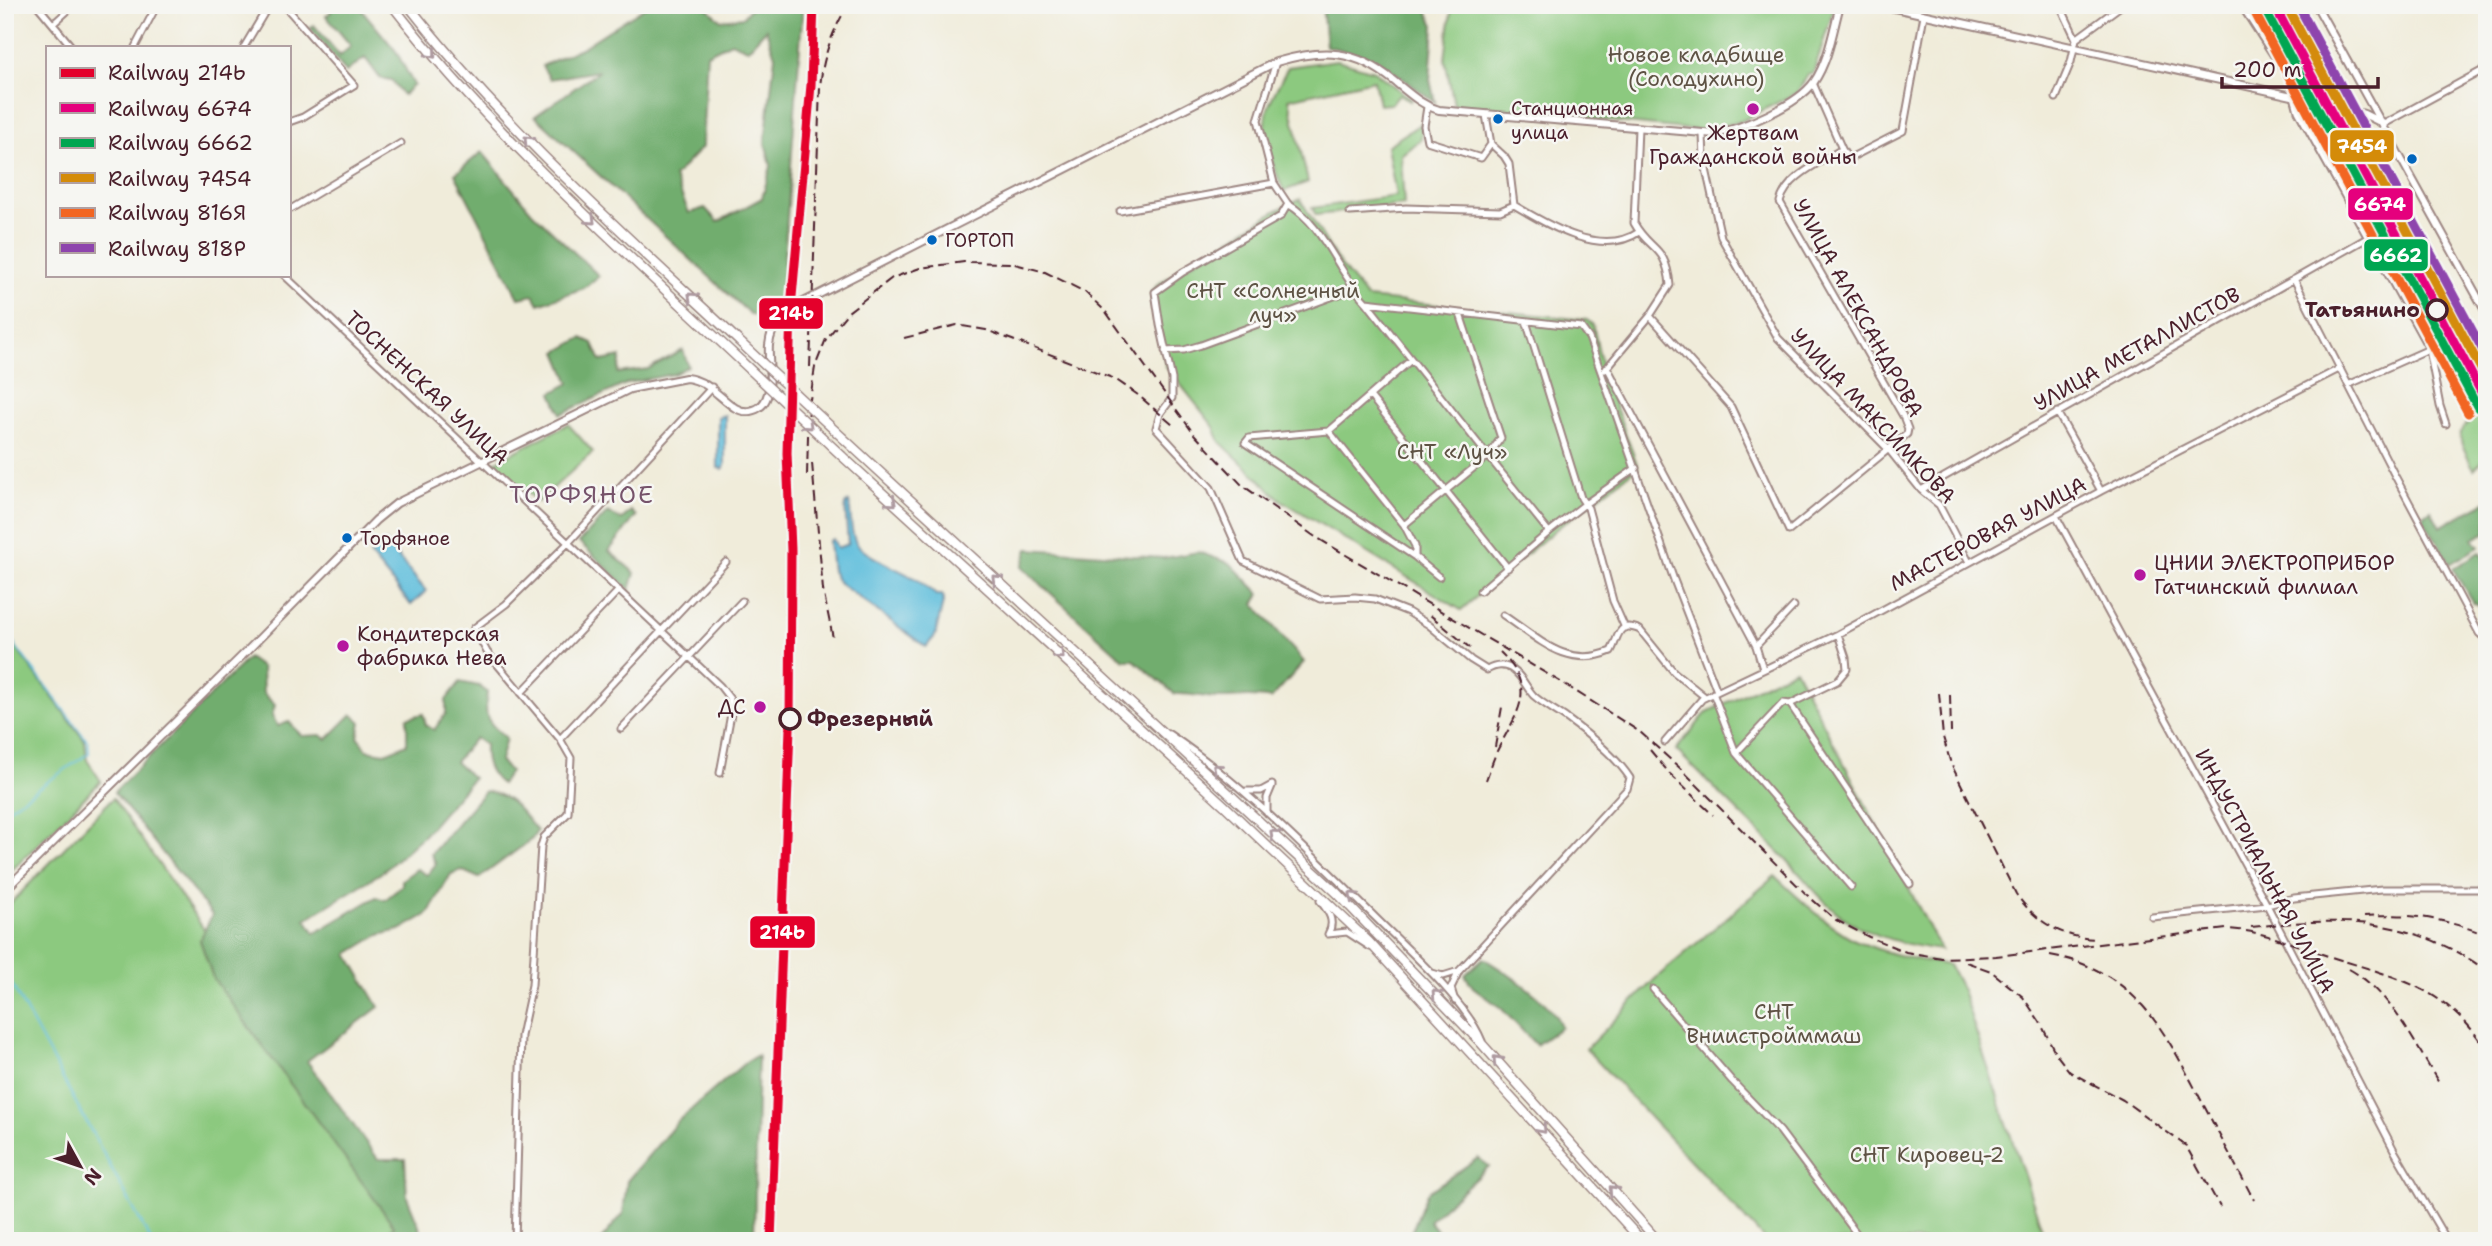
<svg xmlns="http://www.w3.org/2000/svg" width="2492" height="1246" viewBox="0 0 2492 1246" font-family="'Shantell Sans',sans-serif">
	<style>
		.green { fill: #8cc97f; stroke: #6b7455; stroke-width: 2 }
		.forest { fill: #71ad6e; stroke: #5e664c; stroke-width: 2; fill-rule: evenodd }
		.water { fill: #5ebedc; stroke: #546e84; stroke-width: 2 }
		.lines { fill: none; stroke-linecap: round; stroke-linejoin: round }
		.stream { stroke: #5ebedc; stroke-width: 2 }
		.minor-casing { stroke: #9d8682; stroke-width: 9 }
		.tertiary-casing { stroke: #9d8682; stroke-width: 10 }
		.trunk-casing { stroke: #9d8682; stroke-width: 11 }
		.minor { stroke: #fff; stroke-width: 5 }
		.tertiary { stroke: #fff; stroke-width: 6 }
		.trunk { stroke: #fff; stroke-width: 8 }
		.rail { stroke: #4a1f2b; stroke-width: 2; stroke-dasharray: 10 5; stroke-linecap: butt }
		.trunk-bridge-casing { stroke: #9d8682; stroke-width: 11; stroke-linecap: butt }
		.trunk-bridge { stroke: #fff; stroke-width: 8 }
		.rail-1-casing { stroke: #f6f6f2; stroke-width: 14 }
		.rail-2-casing { stroke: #f6f6f2; stroke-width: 14 }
		.rail-3-casing { stroke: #f6f6f2; stroke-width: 14 }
		.rail-4-casing { stroke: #f6f6f2; stroke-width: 14 }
		.rail-5-casing { stroke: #f6f6f2; stroke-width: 14 }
		.rail-6-casing { stroke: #f6f6f2; stroke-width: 14 }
		.rail-1 { stroke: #e4002b; stroke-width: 9 }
		.rail-2 { stroke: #e5007d; stroke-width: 9 }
		.rail-3 { stroke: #00a651; stroke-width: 9 }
		.rail-4 { stroke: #d48b09; stroke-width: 9 }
		.rail-5 { stroke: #f26522; stroke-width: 9 }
		.rail-6 { stroke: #8e44ad; stroke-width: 9 }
		.oneway { stroke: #ae9aa0 }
		.poi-dot { fill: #b5179e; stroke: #f6f6f2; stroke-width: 2.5 }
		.bus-dot { fill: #0065bd; stroke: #f6f6f2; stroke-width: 2.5 }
		.stop-dot { fill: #f6f6f2; stroke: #4a1f2b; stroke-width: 3.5 }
		.labels { text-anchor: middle; stroke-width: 5; stroke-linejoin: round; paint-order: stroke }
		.bus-label { font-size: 19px; fill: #4a1f2b; stroke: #f6f6f2; text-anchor: start }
		.park-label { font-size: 21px; fill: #5e5244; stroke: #f6f6f2 }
		.poi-label { font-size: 21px; fill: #4a1f2b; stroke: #f6f6f2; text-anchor: start }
		.street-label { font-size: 21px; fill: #4a1f2b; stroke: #f6f6f2 }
		.stop-label { font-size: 21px; font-weight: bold; fill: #4a1f2b; stroke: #f6f6f2; text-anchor: end }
		.quarter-label { font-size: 24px; letter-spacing: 2px; fill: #76536b; stroke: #f6f6f2 }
		.line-badge { stroke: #f6f6f2; stroke-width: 2.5 }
		.badge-label { font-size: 19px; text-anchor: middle; font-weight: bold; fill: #fff }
	</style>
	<rect width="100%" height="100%" fill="#f6f6f2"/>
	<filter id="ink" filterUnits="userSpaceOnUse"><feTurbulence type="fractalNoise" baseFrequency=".0143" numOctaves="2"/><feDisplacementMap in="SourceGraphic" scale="14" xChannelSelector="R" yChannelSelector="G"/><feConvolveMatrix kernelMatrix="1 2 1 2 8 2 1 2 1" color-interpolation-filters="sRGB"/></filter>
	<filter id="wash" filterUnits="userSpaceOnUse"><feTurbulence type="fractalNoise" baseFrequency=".00686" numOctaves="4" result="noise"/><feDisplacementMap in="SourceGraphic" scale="28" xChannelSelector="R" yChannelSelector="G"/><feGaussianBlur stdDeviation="1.57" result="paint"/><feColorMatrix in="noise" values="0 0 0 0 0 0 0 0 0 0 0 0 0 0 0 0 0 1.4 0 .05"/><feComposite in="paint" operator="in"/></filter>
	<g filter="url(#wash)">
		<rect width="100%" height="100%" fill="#f0ecda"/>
		<path class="green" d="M1452,5H1835L1813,74H1808L1798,92L1742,121L1704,131L1454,105L1445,59Z
			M1337,60L1374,71L1411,99L1410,101L1399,94L1391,104L1379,105L1374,80L1289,99L1308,182L1284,191C1275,172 1260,133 1267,112C1271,96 1281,81 1288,67Z
			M1422,123L1421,139L1401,155L1404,205L1316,215L1312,208L1396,196L1387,146Z
			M1300,199L1339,263L1367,298L1587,320L1593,325L1604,376L1638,467L1555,530L1461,610L1281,500L1220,442L1214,427L1166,366L1151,293L1158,284L1277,210Z
			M2487,412V456L2474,469C2458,440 2450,427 2487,412Z
			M568,424L593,452L538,502L493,463Z
			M5,633L85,741L87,760L101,781L5,877Z
			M1795,669L1941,950C1909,946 1877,938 1849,921C1824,905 1807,881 1787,860C1750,823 1713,787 1676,750L1707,712Z
			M113,798L420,1241H5V909Z
			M1775,876C1797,897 1828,926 1855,940C1885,954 1917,960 1949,965L1962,990L2046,1241H1766L1586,1049L1655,979Z"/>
		<path class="forest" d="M326,5H358L396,51L414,85L403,95L391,80L380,78L365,58L346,72L310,28L314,25L340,56L351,46L326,16L331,12Z
			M648,5H704L721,20L743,17L753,5H803L782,286L779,305L765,317L751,315L535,116L599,71L550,79L542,66L583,47ZM766,29L775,56L765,142L771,166L762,198L718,222L705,208L689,213L674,177L702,147L707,54L731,42L748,49Z
			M1322,5H1424L1434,25L1430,80L1435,102L1386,66L1366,56L1326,46Z
			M482,152L532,212L599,276L584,288L539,304L534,295L519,298L455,174Z
			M582,338L593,343L601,361L621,357L618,373L648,369L683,350L688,366L674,374L628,383L561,414L552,393L570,383L557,352Z
			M2487,501V532L2473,539L2479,547L2450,564L2424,520V515L2431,510L2440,527Z
			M631,511L636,516L609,551L635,573L630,590L579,542L608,512L621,520Z
			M1028,549L1164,558L1198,552L1230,563L1260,594L1254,604L1304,662L1271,699C1250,695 1240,698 1220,698C1205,698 1192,693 1175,694L1134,660H1124L1022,567Z
			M2480,552L2484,557L2487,556V610L2473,603L2453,569Z
			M248,658L262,668L263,693L275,705L272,716L278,726L289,722L302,736L321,735L327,739L352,714L361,722L358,737L367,750L385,753L407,744V718L423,714L426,725L434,730L446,713V700L460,682L479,686L487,692C485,720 485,719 506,738L500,761L510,772L501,784C488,773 484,762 485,745L475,738L455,762L473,778L425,834L384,871L306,919L315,933L376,897L385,900L402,886V880L417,869L427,875L436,864L431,854L485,791C510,794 522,813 537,831L532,839L479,878L461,870L451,874L428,914L400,930L379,935L348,954L379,1007L307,1061L378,1159H405L407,1197L425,1241H377L394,1226L213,978L200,940L212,915L114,792Z
			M1483,958C1505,972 1554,1002 1561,1027L1536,1045L1501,1008L1473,987L1465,975Z
			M758,1055L754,1241H600L623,1214L627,1181L679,1120L747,1061Z
			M1478,1158L1489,1166L1429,1221L1447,1241H1408L1427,1193Z"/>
		<path class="water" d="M725,415V466L723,469L718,468V417Z
			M849,502C851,514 850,530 855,541C860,554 901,570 914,578C922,582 929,590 936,595H942L944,598L935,636L926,647L838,582L832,571L829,541L833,539L837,548L848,544L845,504Z
			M386,542L426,591L411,605L370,555Z"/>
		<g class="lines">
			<path class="stream" d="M5,632L88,742L89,753L5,811
				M5,972L151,1241"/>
		</g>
	</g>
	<g filter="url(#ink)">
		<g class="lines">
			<defs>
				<path id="minor" d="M37,5L72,47
					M284,5L354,85L303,117L289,122
					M2060,5L2076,39
					M2241,5L2290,81L2298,111L2429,349L2440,406L2446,424
					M53,24L74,5
					M2076,39L2122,5
					M135,47L157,5
					M244,47L269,5
					M1276,62L1258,120L1274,183L1288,204
					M2056,98L2071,62L2076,39
					M1427,107L1424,126L1427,141L1481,158L1491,144
					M1486,115L1491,144L1504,156L1509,164L1514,205
					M2384,124L2487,68
					M1703,134L1704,160L1721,237L1778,338L1889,450L1921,490L1939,505L1969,562
					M1842,149L1848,159L1903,131L1924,15
					M289,210L401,143
					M1120,211L1274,183
					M1350,212L1406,208L1500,211L1514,205C1548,225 1601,258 1639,232
					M284,275L720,686L730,699L731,714L720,773
					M2294,279L2394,474L2479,633L2487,640
					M1366,302L1581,327L1589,338L1674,580L1717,691
					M1460,314L1501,438L1488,456L1549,532L1585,504L1581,498L1526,321
					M1650,316L1731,407L1789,531L1907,434L1908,429L1903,416L1780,202C1787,176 1820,163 1842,149L1813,83
					M1165,351L1184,350L1201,345L1353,289
					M1411,360L1329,431L1404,525L1415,546V557L1439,577
					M1607,367L1756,646L1794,606
					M1605,370L1650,316L1670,285C1666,244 1650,252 1634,223L1638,128
					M2348,385L2429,349
					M1370,396L1508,568
					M2057,412L2101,491
					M1329,431L1249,438L1245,443L1415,557
					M1921,490L2369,237
					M2056,516L2267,905L2395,1152L2447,1241
					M1404,525L1488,456L1366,302C1337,272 1324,225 1288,204L1281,216L1183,272L1155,292L1160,325L1172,379V398L1160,414L1156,428L1211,488L1243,561L1320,599L1355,597L1375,599L1408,612L1429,625L1471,660L1487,670C1495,665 1505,664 1513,670C1523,677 1526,688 1534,696C1543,704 1556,711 1566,718C1588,734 1615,755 1630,778L1627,789L1459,971L1451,988L1455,1001
					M1480,591L1549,532
					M1503,615C1538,638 1567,670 1611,651C1619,637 1617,620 1640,630L1674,672L1705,697
					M1625,628L1613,601L1588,508L1585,504L1636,468
					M1756,646L1763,669
					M521,693L619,590
					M1713,693L1736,753L1851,887
					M1790,704L1837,681L1847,669L1846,658L1838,634
					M621,729L742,601
					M1169,734C1245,785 1309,853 1375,917C1407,949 1466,1001 1482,1041
					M560,739L726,562
					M1665,742L1702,699L1838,634L2101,491L2339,369
					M1736,753L1783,703L1790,704L1910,884
					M1246,791H1261L1272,785
					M1267,813V798L1272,786
					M1320,901C1328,911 1336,921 1328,934L1347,932L1370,947
					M2152,917L2267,905L2294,898L2382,889H2487
					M1432,973L1443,976L1459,971
					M1653,989L1732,1081L1780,1131L1862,1241
					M515,1241L521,1036L532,985L541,846L544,837L568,813L571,758L560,739L487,652L474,628L506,604L569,542L712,387"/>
				<path id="tertiary" d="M1881,5L2333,105L2364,114L2384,124
					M2316,5L2487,314
					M5,890L248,650L376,520L397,503L630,389L686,378C716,381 729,415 750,411C779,406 767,364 769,345C770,334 775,324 780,314L1276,62C1323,48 1355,49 1394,81C1409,93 1421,105 1439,110L1715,134C1742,128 1797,106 1814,82C1829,60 1833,30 1840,5"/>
				<path id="trunk" d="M392,5C494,136 620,247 741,361
					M408,5C506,130 627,236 742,344
					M843,438L1337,893L1482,1044L1658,1241
					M842,456L1225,806L1369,942L1642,1241"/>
			</defs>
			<use href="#minor" class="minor-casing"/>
			<use href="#tertiary" class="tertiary-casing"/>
			<use href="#trunk" class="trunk-casing"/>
			<use href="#minor" class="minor"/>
			<use href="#tertiary" class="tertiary"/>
			<use href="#trunk" class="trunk"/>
			<path class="rail" d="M904,338L957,325L986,330L1115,379L1138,395L1174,426
				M810,367L820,87C823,56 832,32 848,5
				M809,406L815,367L826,339L848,312L892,278L920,268L964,262L1011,263L1045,272L1085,292L1106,312L1194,434L1242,485L1314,536L1564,684L1640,732L1681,769L1807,895L1836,920L1869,937L1906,952L1942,958L1996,956L2227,929C2263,931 2292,944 2325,955C2393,977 2446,985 2487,1051
				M812,463L823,590L833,638
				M807,475L809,398
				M1430,615L1470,648
				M1939,693L1943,737L1951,764L2016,894C2035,921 2062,938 2096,939
				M1950,695L1951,732
				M1495,747L1502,707
				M1650,750L1670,774L1713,815
				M1486,780C1490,770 1493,759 1498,749C1518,711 1538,689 1500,652
				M2364,916C2413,913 2441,918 2487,935
				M2251,927C2341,917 2410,916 2487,971
				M2050,955C2134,970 2163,1028 2199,1096C2217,1131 2236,1166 2254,1200
				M1966,962L1991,971L2023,997L2040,1022L2056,1054L2070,1072L2123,1100L2186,1146L2220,1207
				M2349,969C2392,993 2414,1043 2439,1083"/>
			<defs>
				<path id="trunk-bridge" d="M742,344L843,438
					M741,361L842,456"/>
			</defs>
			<use href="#trunk-bridge" class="trunk-bridge-casing"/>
			<use href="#trunk-bridge" class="trunk-bridge"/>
			<defs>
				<path id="rail-1" d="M771,1241L790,728L791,550L787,453L791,308L811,85L814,5"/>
				<path id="rail-2" d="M2274,5L2487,403"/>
				<path id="rail-3" d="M2265,10L2478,408"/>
				<path id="rail-4" d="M2286,5L2487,380"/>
				<path id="rail-5" d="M2256,15L2468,413"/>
				<path id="rail-6" d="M2298,5L2487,358"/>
			</defs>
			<use href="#rail-1" class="rail-1-casing"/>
			<use href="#rail-2" class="rail-2-casing"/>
			<use href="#rail-3" class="rail-3-casing"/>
			<use href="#rail-4" class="rail-4-casing"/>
			<use href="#rail-5" class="rail-5-casing"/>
			<use href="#rail-6" class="rail-6-casing"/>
			<use href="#rail-1" class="rail-1"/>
			<use href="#rail-2" class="rail-2"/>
			<use href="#rail-3" class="rail-3"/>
			<use href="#rail-4" class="rail-4"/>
			<use href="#rail-5" class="rail-5"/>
			<use href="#rail-6" class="rail-6"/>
		</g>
		<defs><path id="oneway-chevron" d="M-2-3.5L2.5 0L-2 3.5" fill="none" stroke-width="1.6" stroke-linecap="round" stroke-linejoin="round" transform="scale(1.75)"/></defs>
		<g class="oneway">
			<use href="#oneway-chevron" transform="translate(432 54) rotate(50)"/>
			<use href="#oneway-chevron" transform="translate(528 140) rotate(-134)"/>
			<use href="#oneway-chevron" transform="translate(591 220) rotate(43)"/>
			<use href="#oneway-chevron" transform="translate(692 297) rotate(-137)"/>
			<use href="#oneway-chevron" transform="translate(808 425) rotate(43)"/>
			<use href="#oneway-chevron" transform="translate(892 502) rotate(42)"/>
			<use href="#oneway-chevron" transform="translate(996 579) rotate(-137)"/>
			<use href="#oneway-chevron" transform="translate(1060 655) rotate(42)"/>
			<use href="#oneway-chevron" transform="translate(1217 768) rotate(-140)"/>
			<use href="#oneway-chevron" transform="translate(1274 834) rotate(-137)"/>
			<use href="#oneway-chevron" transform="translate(1353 896) rotate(-136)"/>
			<use href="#oneway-chevron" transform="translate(1436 994) rotate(-133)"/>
			<use href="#oneway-chevron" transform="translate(1497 1060) rotate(-132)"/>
			<use href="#oneway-chevron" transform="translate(1542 1129) rotate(48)"/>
			<use href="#oneway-chevron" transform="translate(1613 1190) rotate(-132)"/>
		</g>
	</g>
	<g class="poi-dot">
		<circle cx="1753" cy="109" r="7"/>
		<circle cx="2140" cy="575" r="7"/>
		<circle cx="343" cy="646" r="7"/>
		<circle cx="760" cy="707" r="7"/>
	</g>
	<g class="bus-dot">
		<circle cx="1498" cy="119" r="6"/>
		<circle cx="2412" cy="159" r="6"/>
		<circle cx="932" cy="240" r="6"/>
		<circle cx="347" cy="538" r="6"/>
	</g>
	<g class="stop-dot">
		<circle cx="2437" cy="310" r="10"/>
		<circle cx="790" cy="719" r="10"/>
	</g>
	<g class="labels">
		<g class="bus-label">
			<text x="1511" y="115">Станционная<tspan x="1511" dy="24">улица</tspan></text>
			<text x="945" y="247">ГОРТОП</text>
			<text x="360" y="545">Торфяное</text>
		</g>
		<g class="park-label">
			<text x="1696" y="62">Новое кладбище<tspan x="1696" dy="24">(Солодухино)</tspan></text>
			<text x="1273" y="298">СНТ «Солнечный<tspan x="1273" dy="24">луч»</tspan></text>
			<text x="1452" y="459">СНТ «Луч»</text>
			<text x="1774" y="1019">СНТ<tspan x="1774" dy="24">Вниистройммаш</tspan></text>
			<text x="1927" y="1162">СНТ Кировец-2</text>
		</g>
		<g class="poi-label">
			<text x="1753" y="140" text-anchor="middle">Жертвам<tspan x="1753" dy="24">Гражданской войны</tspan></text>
			<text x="2154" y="570">ЦНИИ ЭЛЕКТРОПРИБОР<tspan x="2154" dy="24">Гатчинский филиал</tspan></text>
			<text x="357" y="641">Кондитерская<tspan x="357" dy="24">фабрика Нева</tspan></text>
			<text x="746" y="714" text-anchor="end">ДС</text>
		</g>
		<g class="street-label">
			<text transform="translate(1858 308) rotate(61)" y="7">УЛИЦА АЛЕКСАНДРОВА</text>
			<text transform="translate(2137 349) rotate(-29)" y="7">УЛИЦА МЕТАЛЛИСТОВ</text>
			<text transform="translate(427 388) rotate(43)" y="7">ТОСНЕНСКАЯ УЛИЦА</text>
			<text transform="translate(1873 416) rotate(47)" y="7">УЛИЦА МАКСИМКОВА</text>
			<text transform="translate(1988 534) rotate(-28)" y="7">МАСТЕРОВАЯ УЛИЦА</text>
			<text transform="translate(2265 871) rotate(62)" y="7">ИНДУСТРИАЛЬНАЯ УЛИЦА</text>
		</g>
		<g class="stop-label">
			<text x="2420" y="317">Татьянино</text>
			<text x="807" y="726" text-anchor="start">Фрезерный</text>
		</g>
		<g class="quarter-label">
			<text x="582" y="503">ТОРФЯНОЕ</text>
		</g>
	</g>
	<g class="line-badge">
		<rect x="2329" y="129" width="66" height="34" rx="7" fill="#d48b09"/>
		<rect x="2347" y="187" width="67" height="34" rx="7" fill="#e5007d"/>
		<rect x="2363" y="238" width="66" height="34" rx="7" fill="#00a651"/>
		<rect x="758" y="297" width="66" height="33" rx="7" fill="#e4002b"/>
		<rect x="749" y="915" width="67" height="34" rx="7" fill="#e4002b"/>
	</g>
	<g class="badge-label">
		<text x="2362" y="153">7454</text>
		<text x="2380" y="211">6674</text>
		<text x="2396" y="262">6662</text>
		<text x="791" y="320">214Ь</text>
		<text x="782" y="939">214Ь</text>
	</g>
	<rect width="2492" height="1246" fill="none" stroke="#f6f6f2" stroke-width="28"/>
	<rect x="46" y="46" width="245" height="231" fill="#f6f6f2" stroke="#b1a0a2" stroke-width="2"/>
	<rect x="60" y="68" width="35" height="10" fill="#e4002b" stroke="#b1a0a2" stroke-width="2"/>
	<text x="108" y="80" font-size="21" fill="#4a1f2b">Railway 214Ь</text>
	<rect x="60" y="103" width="35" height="10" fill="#e5007d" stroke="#b1a0a2" stroke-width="2"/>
	<text x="108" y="116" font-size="21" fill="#4a1f2b">Railway 6674</text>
	<rect x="60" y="138" width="35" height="10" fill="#00a651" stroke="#b1a0a2" stroke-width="2"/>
	<text x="108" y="150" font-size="21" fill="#4a1f2b">Railway 6662</text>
	<rect x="60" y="173" width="35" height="10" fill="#d48b09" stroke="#b1a0a2" stroke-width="2"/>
	<text x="108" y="186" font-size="21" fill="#4a1f2b">Railway 7454</text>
	<rect x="60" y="208" width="35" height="10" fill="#f26522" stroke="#b1a0a2" stroke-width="2"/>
	<text x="108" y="220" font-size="21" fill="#4a1f2b">Railway 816Я</text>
	<rect x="60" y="243" width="35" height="10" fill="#8e44ad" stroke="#b1a0a2" stroke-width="2"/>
	<text x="108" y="256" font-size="21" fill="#4a1f2b">Railway 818Р</text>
	<g transform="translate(80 1166) rotate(130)" stroke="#f6f6f2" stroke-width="5" paint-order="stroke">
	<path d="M0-5L12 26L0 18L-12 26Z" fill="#4a1f2b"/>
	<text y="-10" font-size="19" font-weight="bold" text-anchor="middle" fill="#4a1f2b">N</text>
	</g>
	<path d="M2222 77v10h156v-10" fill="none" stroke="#4a1f2b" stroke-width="3.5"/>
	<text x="2233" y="77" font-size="21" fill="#4a1f2b" stroke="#f6f6f2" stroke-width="5" paint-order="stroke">200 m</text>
</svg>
